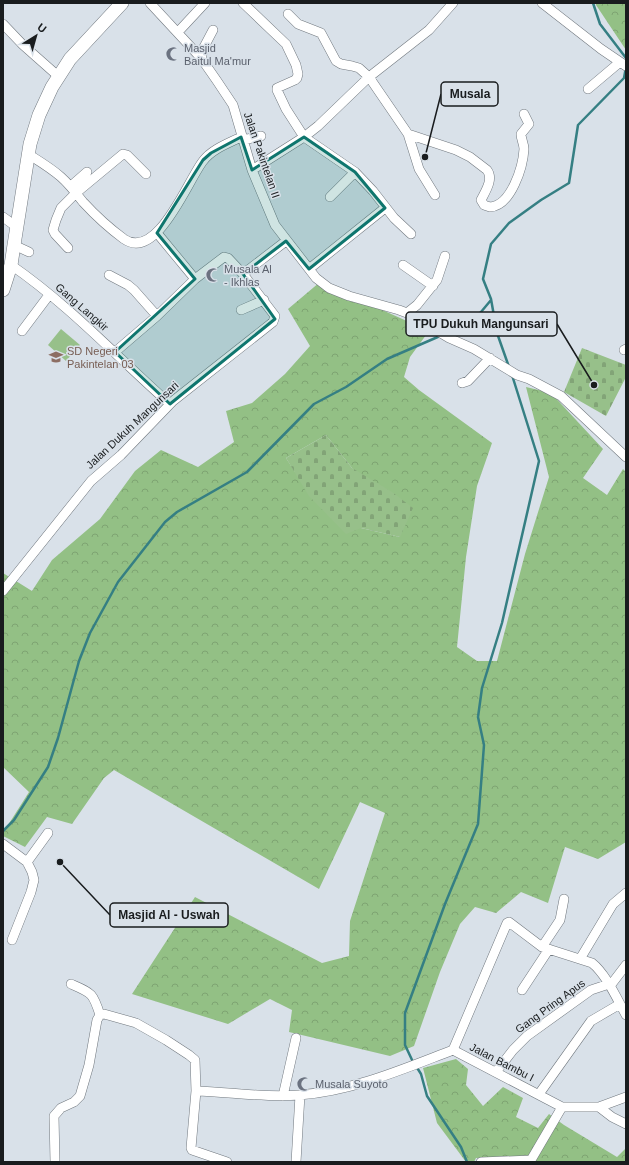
<svg xmlns="http://www.w3.org/2000/svg" width="629" height="1165" viewBox="0 0 629 1165" font-family="Arial,sans-serif">
	<style>
		.green { fill: #97c08a }
		.forest { fill: url(#forest-crowns); fill-rule: evenodd }
		.cemetery { fill: url(#cemetery-stones) }
		.lines { fill: none; stroke-linecap: round; stroke-linejoin: round }
		.stream { stroke: #357f83; stroke-width: 2.5 }
		.street-casing { stroke: #71787f; stroke-width: 10 }
		.secondary-casing { stroke: #71787f; stroke-width: 14 }
		.street { stroke: #fff; stroke-width: 9 }
		.secondary { stroke: #fff; stroke-width: 13 }
		.marked { fill: #0f766e; fill-opacity: 0.2; stroke: #0f766e; stroke-width: 3; stroke-linejoin: round }
		.labels { text-anchor: middle; stroke-width: 3; stroke-linejoin: round; paint-order: stroke }
		.worship-label { font-size: 11px; fill: #5b616d; stroke: #d9e1e9; text-anchor: start }
		.street-label { font-size: 11px; fill: #191c1e; stroke: #d9e1e9 }
		.education-label { font-size: 11px; fill: #785e54; stroke: #d9e1e9; text-anchor: start }
		.leader { fill: none; stroke: #191c1e; stroke-width: 1.5 }
		.callout-dot { fill: #191c1e; stroke: #d9e1e9; stroke-width: 1.5 }
		.callout { fill: #d9e1e9; stroke: #191c1e; stroke-width: 1.5 }
		.callout-label { font-size: 12px; text-anchor: middle; font-weight: bold; fill: #191c1e }
	</style>
	<defs>
		<pattern id="forest-crowns" width="20" height="18" patternUnits="userSpaceOnUse"><rect width="20" height="18" fill="#93c085"/><path d="M2 6a3 3 0 1 1 6 0M12 15a3 3 0 1 1 6 0" fill="none" stroke="#7ea472"/></pattern>
		<pattern id="cemetery-stones" width="16" height="16" patternUnits="userSpaceOnUse"><rect width="16" height="16" fill="#97c08a"/><path d="M2 7V4a2 2 0 0 1 4 0v3zM10 15v-3a2 2 0 0 1 4 0v3z" fill="#82a477"/></pattern>
	</defs>
	<rect width="100%" height="100%" fill="#d9e1e9"/>
	<path class="green" d="M61,329L80,345L66,361L48,345Z"/>
	<path class="forest" d="M596,3H626V50L596,5Z
		M320,282L429,331L410,357L404,377L419,390L492,443L477,486L466,557L457,647L477,661H497L525,554L549,477L526,387L551,393L603,449L583,478L607,495L623,469L626,472V842L598,859L565,847L548,903L521,892L496,913L475,907L460,924L440,972L414,1046L390,1056L289,1032L292,1010L270,999L228,1024L132,994L195,897L322,963L349,956L350,921L385,813L360,802L319,889L114,770L104,778L72,824L47,817L25,847L3,836V833L29,792L3,767V573L32,591L52,560L100,519L135,471L161,450L198,467L234,442L226,411L252,403L285,374L310,346L288,309ZM326,435L352,468L400,537L361,528L295,472L286,458Z
		M456,1059L468,1069L466,1085L483,1106L503,1087L523,1098L516,1117L538,1128L549,1114L564,1125L617,1157L626,1148V1162H513L511,1157L476,1158L474,1162H466L437,1123L423,1068Z"/>
	<path class="cemetery" d="M582,348L626,365V377L606,416L564,392Z
		M326,435L352,468L392,492L413,508L400,537L361,528L346,534L309,496L286,458Z"/>
	<g class="lines">
		<path class="stream" d="M593,3L600,24L626,58
			M447,334L465,327L481,312L491,300
			M509,367L497,333L491,299L483,279L491,244L509,223L541,200L569,183L578,125L624,78L626,67
			M3,831L14,820L48,767L58,738L79,661L90,633L118,582L165,522L177,512L247,472L314,404L346,387L387,359L440,336
			M413,1062L405,1045V1013L445,904L478,824L484,745L478,717L482,688L502,623L539,461L512,375
			M416,1066L421,1074L427,1096L461,1147L467,1162"/>
		<defs>
			<path id="street" d="M150,3L201,58L217,81L233,105L252,170L275,225L316,278L329,288L349,296L399,310L407,313L449,338L474,349L517,375L529,379L561,396L626,457
				M243,3L286,44L296,65L298,74L297,78L295,80L277,88V90L286,109L304,137L355,172L373,191L394,218L411,234
				M542,3L601,49L626,66
				M288,14L298,24L321,33L336,61L341,64L352,66L359,68L369,77L408,134L456,150L470,157L487,170C494,179 485,192 481,200L484,205L490,207C511,206 523,167 524,149C524,144 521,139 521,134L529,124L524,114
				M3,24L23,45L58,76
				M178,32L205,3
				M201,58L204,47L213,30
				M588,89L620,62
				M408,134L419,169L435,195
				M243,140L261,136
				M28,154C39,161 51,168 61,177C69,184 76,193 83,202C95,215 109,228 124,239C157,262 188,180 203,161C212,149 229,143 241,137
				M252,170L304,137L318,126L369,77L429,30L453,3
				M71,186L87,172
				M330,197L355,172
				M3,217L18,228
				M157,233L195,279L224,257L228,258L243,274L286,241
				M14,245L29,252
				M68,248L55,234L53,230L56,220L61,208L76,193L123,154L127,155L146,174
				M11,265C69,305 117,357 170,404
				M403,265L433,286
				M309,269L385,208
				M109,275L128,285L134,290L157,316
				M241,310L264,300
				M407,313L417,305L437,280L445,256
				M22,331L49,295
				M624,350L626,349
				M115,352L157,316L195,279
				M462,383L468,381L490,358
				M3,591L91,481L121,455L173,401L273,322L275,316L243,274
				M3,844L27,862L32,872L34,880L31,892L12,940
				M27,862L48,833
				M542,947L560,920L564,899
				M580,959L613,904L626,893
				M71,984C92,993 93,993 100,1015
				M610,986L626,965
				M522,990L549,949
				M453,1050L507,923L509,922L542,947L592,963C606,974 617,999 626,1015
				M453,1050L562,1107H599L626,1097
				M496,1072L513,1050L527,1036L591,990L609,984
				M196,1091C230,1092 265,1098 299,1095C353,1091 403,1069 453,1050
				M539,1094L591,1021L620,1004
				M283,1096L296,1038
				M599,1107L612,1117L626,1124
				M55,1162L54,1116L61,1108L74,1102L80,1096L89,1065L97,1020L100,1015L104,1014L136,1023L166,1040L189,1055L195,1060L196,1091L191,1148L192,1150L227,1162
				M296,1162L300,1095
				M481,1162L531,1160L562,1107"/>
			<path id="secondary" d="M3,290L11,265L14,245L30,144L39,115L52,87L70,59L122,3"/>
		</defs>
		<use href="#street" class="street-casing"/>
		<use href="#secondary" class="secondary-casing"/>
		<use href="#street" class="street"/>
		<use href="#secondary" class="secondary"/>
	</g>
	<path class="marked" d="M241,137L252,170L304,137L355,172L385,208L309,269L286,241L243,274L275,319L170,404L115,352L195,279L157,233L203,160L211,153Z"/>
	<defs>
		<symbol id="mosque-bare" viewBox="-9 -9 18 18"><path d="M3.5-4.9A6 6 0 1 0 3.5 4.9A5 5 0 1 1 3.5-4.9Z" fill="#6b7280" stroke="#d9e1e9" stroke-width="2.5" paint-order="stroke"/></symbol>
		<symbol id="school-bare" viewBox="-9 -9 18 18"><path d="M0-5L7-2L0 1L-7-2ZM-4 1L0 2.5L4 1V4Q0 6-4 4Z" fill="#8d6e63" stroke="#d9e1e9" stroke-width="2.5" paint-order="stroke"/></symbol>
	</defs>
	<g fill-rule="evenodd">
		<use href="#mosque-bare" x="163" y="44" width="20" height="20"/>
		<use href="#mosque-bare" x="203" y="265" width="20" height="20"/>
		<use href="#school-bare" x="46" y="347" width="20" height="20"/>
		<use href="#mosque-bare" x="294" y="1074" width="20" height="20"/>
	</g>
	<g class="labels">
		<g class="worship-label">
			<text x="184" y="52">Masjid<tspan x="184" dy="13">Baitul Ma'mur</tspan></text>
			<text x="224" y="273">Musala Al<tspan x="224" dy="13">- Ikhlas</tspan></text>
			<text x="315" y="1088">Musala Suyoto</text>
		</g>
		<g class="street-label">
			<text transform="translate(262 155) rotate(71)" y="4">Jalan Pakintelan II</text>
			<text transform="translate(82 307) rotate(41)" y="4">Gang Langkir</text>
			<text transform="translate(132 425) rotate(-43)" y="4">Jalan Dukuh Mangunsari</text>
			<text transform="translate(550 1006) rotate(-36)" y="4">Gang Pring Apus</text>
			<text transform="translate(502 1062) rotate(27)" y="4">Jalan Bambu I</text>
		</g>
		<g class="education-label">
			<text x="67" y="355">SD Negeri<tspan x="67" dy="13">Pakintelan 03</tspan></text>
		</g>
	</g>
	<path class="leader" d="M425 157L441 94M594 385L557 324M60 862L110 915"/>
	<g class="callout-dot">
		<circle cx="425" cy="157" r="4"/>
		<circle cx="594" cy="385" r="4"/>
		<circle cx="60" cy="862" r="4"/>
	</g>
	<g class="callout">
		<rect x="441" y="82" width="57" height="24" rx="4"/>
		<rect x="406" y="312" width="151" height="24" rx="4"/>
		<rect x="110" y="903" width="118" height="24" rx="4"/>
	</g>
	<g class="callout-label">
		<text x="470" y="98">Musala</text>
		<text x="481" y="328">TPU Dukuh Mangunsari</text>
		<text x="169" y="919">Masjid Al - Uswah</text>
	</g>
	<rect width="629" height="1165" fill="none" stroke="#191c1e" stroke-width="8"/>
	<g transform="translate(36 36) rotate(37)" stroke="#d9e1e9" stroke-width="3" paint-order="stroke">
	<path d="M0-3L7 15L0 10L-7 15Z" fill="#191c1e"/>
	<text y="-6" font-size="11" font-weight="bold" text-anchor="middle" fill="#191c1e">U</text>
	</g>
</svg>
